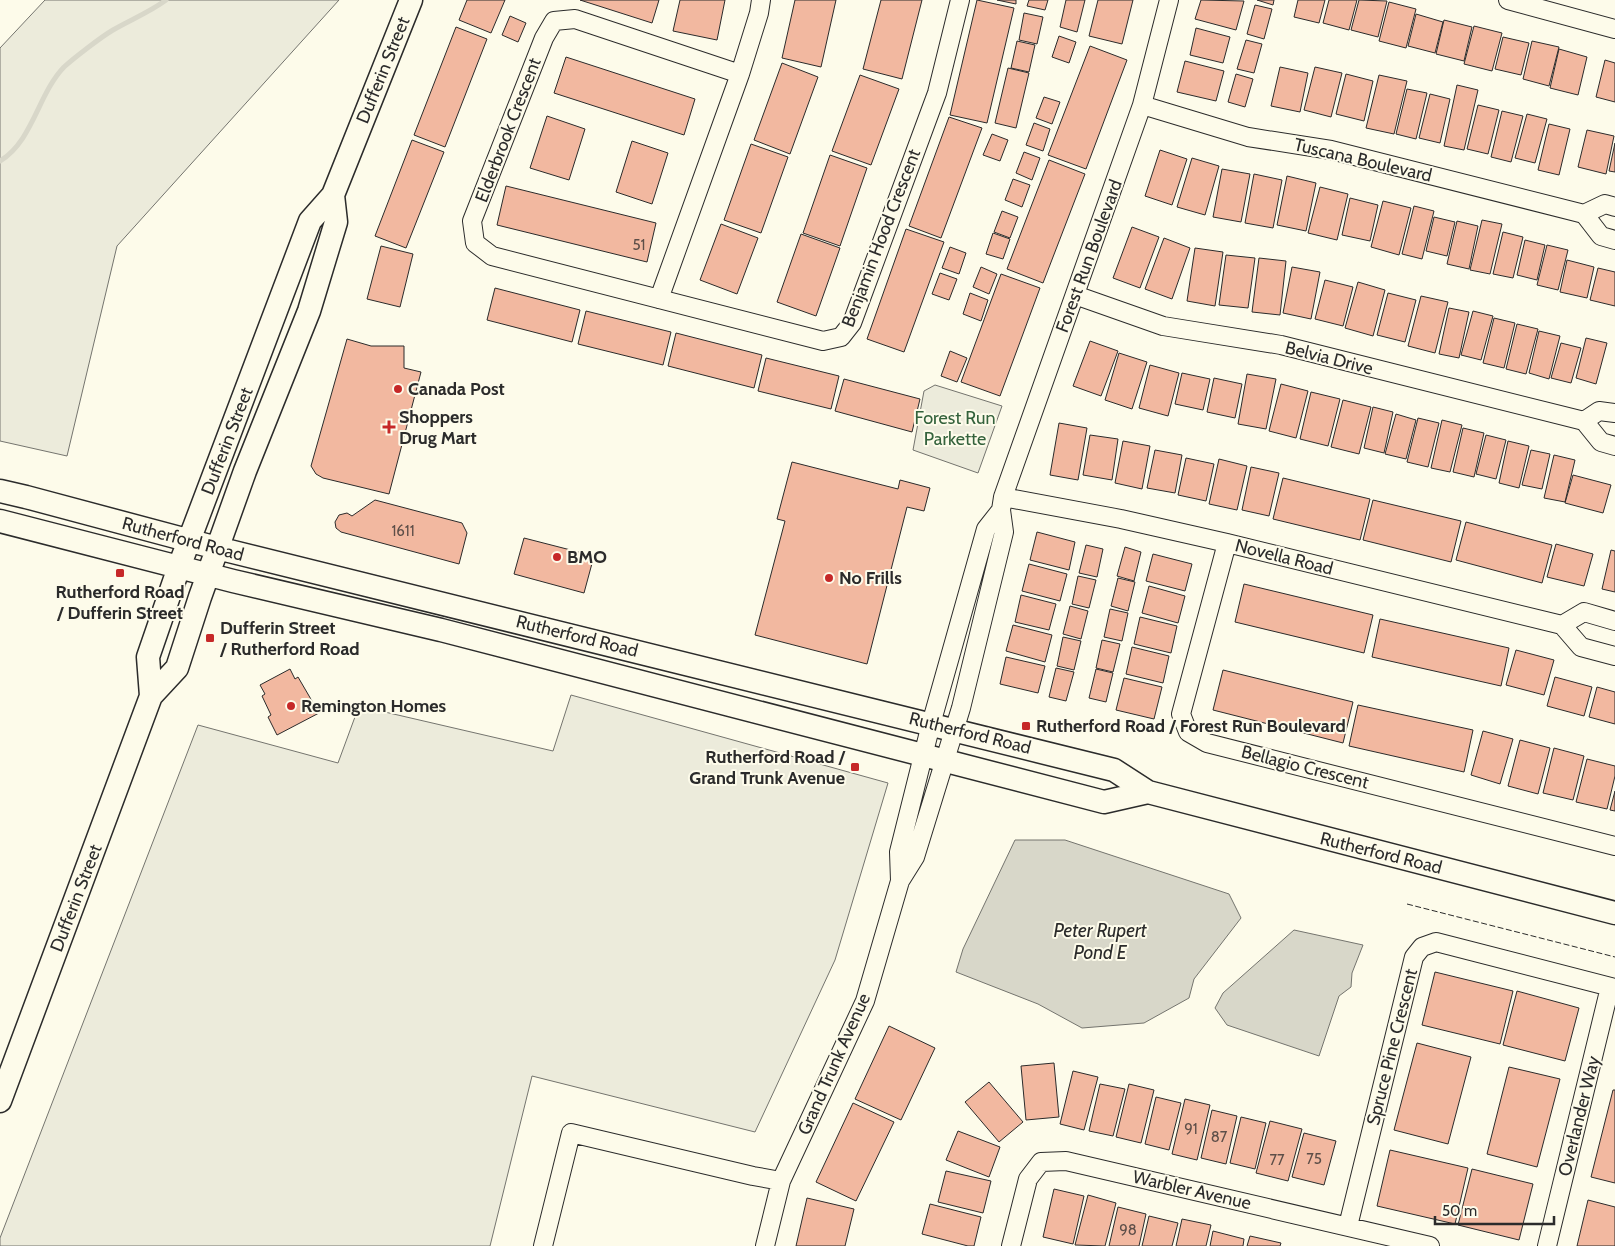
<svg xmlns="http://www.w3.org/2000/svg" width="1615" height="1246" viewBox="0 0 1615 1246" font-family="Cabin,sans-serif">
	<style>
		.green { fill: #ecebdb; stroke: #74746e }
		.water { fill: #d8d7c9; stroke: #74746e }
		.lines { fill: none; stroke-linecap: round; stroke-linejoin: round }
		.stream { stroke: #d8d7c9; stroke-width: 5 }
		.building { fill: #f2b8a0; stroke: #2b2b2b }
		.minor-casing { stroke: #2b2b2b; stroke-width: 20 }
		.major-casing { stroke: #2b2b2b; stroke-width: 25 }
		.minor { stroke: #fdfbea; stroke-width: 18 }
		.major { stroke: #fdfbea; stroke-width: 22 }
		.fence { stroke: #2b2b2b; stroke-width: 1; stroke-dasharray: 6 2.5; stroke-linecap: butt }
		.poi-dot { fill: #c62828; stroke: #fdfbea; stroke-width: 2 }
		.labels { text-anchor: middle; stroke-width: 4; stroke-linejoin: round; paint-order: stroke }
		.number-label { font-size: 15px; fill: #5d4e48 }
		.street-label { font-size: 18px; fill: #2b2b2b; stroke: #fdfbea }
		.poi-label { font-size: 18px; font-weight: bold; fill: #2b2b2b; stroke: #fdfbea; text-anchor: start }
		.park-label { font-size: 18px; fill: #34623c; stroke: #fdfbea }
		.water-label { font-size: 19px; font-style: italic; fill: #2b2b2b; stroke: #fdfbea }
	</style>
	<rect width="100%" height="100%" fill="#fdfbea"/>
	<path class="green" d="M45,0H339L117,246L67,456L0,441V48Z
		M935,385L1002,406L978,473L913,450L924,391Z
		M571,695L888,783L835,960L755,1132L532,1076L490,1246H0V1238L198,725L338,763L359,706L553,751Z"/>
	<path class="water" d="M1015,840H1065L1229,894L1241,918L1194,979L1189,998L1144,1023L1082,1028L1038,1004L956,972L963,949Z
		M1294,930L1363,945L1352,973L1351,987L1339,996L1319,1056L1227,1025L1215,1008L1223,993Z"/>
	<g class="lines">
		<path class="stream" d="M0,161C33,141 38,94 64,67C74,58 101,37 113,30C130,20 150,12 166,0"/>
	</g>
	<path class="building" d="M467,0H505L491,33L459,20Z
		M580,0H659L652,23Z
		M680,0H725L717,40L673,31Z
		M795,0H836L821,67L782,58Z
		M881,0H922L902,79L863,69Z
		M977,0L1014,8L987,123L950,115Z
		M997,0H1016V4Z
		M1029,0H1048L1045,10L1027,6Z
		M1066,0H1085L1077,32L1060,27Z
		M1098,0H1133L1122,44L1089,36Z
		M1201,0L1244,1L1236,30L1195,19Z
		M1257,0H1274L1273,5Z
		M1298,0H1325L1319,23L1294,17Z
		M1329,0H1357L1349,30L1323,23Z
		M1359,0L1387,1L1378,37L1351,30Z
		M1389,2L1416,9L1406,48L1379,41Z
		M1255,5L1272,9L1264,39L1247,34Z
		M1024,13L1043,17L1037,44L1019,40Z
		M1416,14L1443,22L1435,53L1408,46Z
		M510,16L526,23L518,42L502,35Z
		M1444,20L1472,27L1464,61L1436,54Z
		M1474,26L1502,33L1492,71L1464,64Z
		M456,27L487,39L445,147L414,135Z
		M1196,28L1230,37L1223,63L1190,55Z
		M1059,36L1076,42L1069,63L1052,57Z
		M1503,37L1529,43L1521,75L1495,69Z
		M1246,40L1262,44L1254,73L1237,69Z
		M1017,41L1035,45L1029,72L1011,68Z
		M1532,41L1559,47L1549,86L1523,79Z
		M1090,46L1127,60L1086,169L1048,155Z
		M1559,49L1587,57L1578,95L1550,88Z
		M566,57L695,99L684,135L554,93Z
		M1605,60L1615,63V102L1596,97Z
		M1185,61L1224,71L1216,101L1177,92Z
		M782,63L818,77L790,154L754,140Z
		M1280,67L1308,73L1300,112L1271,106Z
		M1315,67L1342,73L1331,117L1304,110Z
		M1008,68L1029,73L1016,128L995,123Z
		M1236,74L1253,79L1245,107L1228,102Z
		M1346,74L1373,81L1364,121L1336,114Z
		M860,75L899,89L871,165L832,151Z
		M1379,75L1407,81L1394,134L1366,128Z
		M1457,85L1478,90L1464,150L1444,146Z
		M1407,89L1427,93L1416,139L1396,134Z
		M1430,94L1450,99L1440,143L1419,138Z
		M1044,97L1060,102L1052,124L1036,118Z
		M1478,105L1499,110L1488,154L1467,149Z
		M1502,111L1523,116L1511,162L1491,157Z
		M1527,114L1547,119L1535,163L1515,158Z
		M547,116L585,129L569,180L530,168Z
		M949,117L982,128L941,238L909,226Z
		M1034,123L1050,129L1043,151L1026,145Z
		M1549,124L1570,129L1559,175L1538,170Z
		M1587,130L1614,136L1606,174L1578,167Z
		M992,134L1008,140L1000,161L983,155Z
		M412,140L444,152L406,248L375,236Z
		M632,141L668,153L652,204L616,192Z
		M1615,143V172L1609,171Z
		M751,144L788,157L761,233L724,220Z
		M1160,150L1187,159L1172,205L1145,196Z
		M1024,152L1040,158L1032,180L1016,173Z
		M830,155L867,168L840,246L803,233Z
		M1192,158L1219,166L1205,215L1177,207Z
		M1049,160L1085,174L1043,283L1007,269Z
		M1222,169L1250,174L1241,222L1213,217Z
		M1254,174L1282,180L1273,228L1245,223Z
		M1287,176L1316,183L1306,231L1277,225Z
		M1013,179L1030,185L1022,207L1005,200Z
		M506,186L656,223L647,262L497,225Z
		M1320,187L1348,194L1337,240L1308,233Z
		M1350,198L1378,205L1370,241L1342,235Z
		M1383,201L1411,208L1399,255L1371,247Z
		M1414,206L1434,211L1422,259L1402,254Z
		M1002,211L1018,217L1010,238L994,232Z
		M1434,217L1455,222L1447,256L1426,251Z
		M1482,220L1502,224L1490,274L1470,270Z
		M1457,221L1478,226L1469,269L1447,264Z
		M721,224L758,238L737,294L700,280Z
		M1132,227L1159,237L1140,288L1113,278Z
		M906,229L944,242L904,352L867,339Z
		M1503,232L1523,237L1513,278L1493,274Z
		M993,233L1010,239L1003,259L986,254Z
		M801,234L840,248L816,316L777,302Z
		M1164,238L1190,248L1172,299L1145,289Z
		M1525,240L1545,245L1537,280L1517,275Z
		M1547,245L1568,250L1558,290L1537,285Z
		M381,246L413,254L400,307L367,299Z
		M950,247L966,253L959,274L942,268Z
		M1195,248L1223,252L1215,306L1187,301Z
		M1226,255L1255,258L1248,308L1219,305Z
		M1259,258L1286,261L1280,315L1252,312Z
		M1567,260L1594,267L1587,298L1560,292Z
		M981,267L997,274L989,294L973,287Z
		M1292,267L1320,272L1311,319L1283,313Z
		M1598,268L1615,272V306L1590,300Z
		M940,273L957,279L949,300L932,294Z
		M1001,274L1040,288L1000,396L961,382Z
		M1325,280L1353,287L1343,326L1315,319Z
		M1358,282L1385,290L1373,336L1345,328Z
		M495,288L580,310L572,342L487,320Z
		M970,293L988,300L981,321L963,314Z
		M1388,293L1416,300L1405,342L1377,335Z
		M1421,296L1448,302L1435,353L1408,346Z
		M1449,308L1469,312L1459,358L1439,354Z
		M586,311L671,332L663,365L578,344Z
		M1473,311L1493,316L1481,360L1461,355Z
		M1494,318L1515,323L1504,368L1483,363Z
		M1517,324L1538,329L1526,374L1506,369Z
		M1539,331L1560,336L1549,379L1529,373Z
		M676,333L762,355L754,388L668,366Z
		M1586,338L1607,343L1596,384L1576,378Z
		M347,339L371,346H404V368L421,372L389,494L323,478L316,474L311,466Z
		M1090,341L1118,351L1101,396L1073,386Z
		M1561,343L1581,348L1571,383L1551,378Z
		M950,351L967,358L957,382L941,376Z
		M1119,353L1147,362L1132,409L1105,400Z
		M766,358L839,376L831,409L758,391Z
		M1150,365L1179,373L1168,416L1139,408Z
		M1182,373L1210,379L1203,410L1175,404Z
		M1247,374L1276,379L1266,429L1238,424Z
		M1214,378L1242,384L1235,418L1207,412Z
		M844,379L920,399L912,432L835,411Z
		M1281,384L1308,391L1296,438L1269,431Z
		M1311,392L1340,399L1328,446L1300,439Z
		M1343,400L1371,407L1359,454L1331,447Z
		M1373,407L1393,412L1384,453L1364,448Z
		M1396,414L1416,420L1406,459L1385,454Z
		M1418,418L1439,423L1428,467L1407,462Z
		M1442,420L1462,425L1450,472L1431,468Z
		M1059,423L1087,428L1078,480L1050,475Z
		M1463,428L1484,433L1474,477L1453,472Z
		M1090,435L1118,439L1112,480L1083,475Z
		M1486,435L1506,440L1496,479L1476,474Z
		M1123,441L1150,446L1142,489L1115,483Z
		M1508,441L1529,446L1519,488L1499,483Z
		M1155,450L1182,455L1175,493L1147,488Z
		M1531,450L1550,454L1542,489L1522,485Z
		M1554,455L1575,460L1565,502L1544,498Z
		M1186,458L1214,464L1206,501L1178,495Z
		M1219,459L1247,466L1237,510L1209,504Z
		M792,462L898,489L900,480L930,488L924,511L907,507L867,664L755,635L785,521L777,519Z
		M1251,467L1279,473L1269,516L1242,510Z
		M1573,475L1611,485L1603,513L1565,503Z
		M1283,478L1370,499L1360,540L1273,519Z
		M375,500L462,523L467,533L459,564L341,532L336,528L335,522L339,515L347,513L352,516Z
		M1373,500L1461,521L1451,562L1363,540Z
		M1466,522L1552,545L1542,583L1456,560Z
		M1037,532L1075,542L1069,570L1030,560Z
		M524,538L594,556L584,593L514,574Z
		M1556,544L1593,554L1584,586L1547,577Z
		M1086,545L1103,549L1097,577L1079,573Z
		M1125,547L1141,552L1134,581L1117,576Z
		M1611,550L1615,551V592L1602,589Z
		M1153,554L1192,564L1185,591L1146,581Z
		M1029,564L1067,574L1060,601L1022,591Z
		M1078,576L1096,580L1089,608L1072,604Z
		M1118,578L1135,582L1128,611L1111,606Z
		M1244,584L1373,615L1364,653L1235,622Z
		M1149,586L1185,596L1178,623L1142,613Z
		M1021,595L1056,604L1049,630L1015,622Z
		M1070,606L1088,611L1081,639L1063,634Z
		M1110,609L1128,613L1122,641L1104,637Z
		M1140,617L1177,626L1171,653L1134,644Z
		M1380,619L1509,648L1501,686L1372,657Z
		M1013,625L1052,635L1045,662L1006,651Z
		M1063,637L1081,641L1074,670L1057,666Z
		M1102,640L1120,644L1113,672L1096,668Z
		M1132,647L1169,656L1163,683L1126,674Z
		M1516,650L1554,660L1544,695L1506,685Z
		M1006,657L1045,666L1038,693L1000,684Z
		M1056,668L1074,672L1066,701L1049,697Z
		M290,669L295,679L298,677L319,713L277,735L268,717L271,715L262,696L265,694L260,685Z
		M1096,669L1113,673L1106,702L1089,698Z
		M1223,670L1353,702L1343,743L1213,710Z
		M1555,677L1592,687L1584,716L1547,706Z
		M1124,678L1162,687L1154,719L1116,710Z
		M1597,687L1615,692V724L1589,717Z
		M1358,705L1473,730L1464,772L1349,746Z
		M1483,731L1513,739L1500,784L1471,775Z
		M1520,740L1550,748L1538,794L1508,786Z
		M1554,748L1584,756L1573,800L1543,793Z
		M1587,759L1615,766V776L1607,809L1576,802Z
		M1615,791V811L1610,810Z
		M1435,972L1513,991L1500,1044L1422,1025Z
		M1517,991L1579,1008L1565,1061L1503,1045Z
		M889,1026L935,1048L901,1120L855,1099Z
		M1417,1043L1471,1057L1448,1144L1394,1130Z
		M1054,1063L1059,1117L1026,1120L1021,1066Z
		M1509,1067L1560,1079L1537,1167L1487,1154Z
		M1073,1071L1098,1077L1084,1130L1060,1124Z
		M989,1082L1023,1122L999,1142L965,1102Z
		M1100,1084L1125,1089L1113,1136L1089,1131Z
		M1129,1084L1154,1090L1141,1143L1116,1137Z
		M1613,1090H1615V1183L1591,1177Z
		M1156,1097L1181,1103L1169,1150L1145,1144Z
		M1185,1099L1210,1105L1197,1160L1172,1154Z
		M853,1103L894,1122L856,1201L816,1182Z
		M1212,1110L1237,1116L1226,1164L1201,1158Z
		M1241,1117L1266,1123L1255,1169L1230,1163Z
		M1270,1121L1302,1129L1288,1181L1256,1173Z
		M958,1131L1000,1147L989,1177L946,1160Z
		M1304,1133L1336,1141L1324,1185L1292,1177Z
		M1390,1150L1468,1168L1455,1224L1377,1206Z
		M1472,1169L1533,1184L1519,1240L1458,1225Z
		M946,1171L991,1181L983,1213L938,1202Z
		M1054,1189L1084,1196L1073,1244L1043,1237Z
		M1088,1195L1116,1203L1105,1246L1075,1245Z
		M807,1198L854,1209L845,1246H796Z
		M1588,1200L1615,1207V1246H1577Z
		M930,1204L981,1217L974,1246H968L922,1234Z
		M1118,1207L1146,1214L1139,1246H1109Z
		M1149,1216L1178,1223L1172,1246H1142Z
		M1182,1219L1211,1225L1206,1246H1176Z
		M1213,1231L1244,1239L1243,1246H1210Z
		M1250,1236L1281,1243L1280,1246H1247Z"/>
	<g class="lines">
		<defs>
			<path id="minor" d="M1508,0L1615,29
				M740,74L575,19L554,21L544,38L472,221L475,243L492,256L823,341L841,337L852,323L937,93L960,0
				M1142,105L1248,137L1331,150L1584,214L1605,204L1615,207
				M1584,214L1601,236L1615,240
				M1075,295L1163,326L1281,345L1584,421L1601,442L1615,446
				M659,299L740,74L759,13L761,0
				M1584,421L1599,411L1615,413
				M1003,497L1121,519L1227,543L1562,625L1581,647L1615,656
				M1227,543L1181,714L1188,732L1207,743L1615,846
				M1562,625L1584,612L1615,621
				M900,881L899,852L931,724L986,529L1001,510
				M1348,1226L1414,957L1422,947L1436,942L1615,988
				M543,1246L571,1133L753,1176L781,1181
				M765,1246L781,1181L865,1001L900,881L915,857L961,708L1004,532L1001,510L1003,497L1142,105L1169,0
				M1011,1246L1028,1179L1041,1162L1066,1161L1430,1246
				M1547,1246L1610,987"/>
			<path id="major" d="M0,491L26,497L217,548L1114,770L1148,792L1615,913
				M0,521L233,581L441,630L1104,802L1148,792
				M151,696L148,657L179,567L310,221L333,195L411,0
				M0,1101L151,696L177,668L200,597L245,471L309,311L336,222L333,195"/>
		</defs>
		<use href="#minor" class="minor-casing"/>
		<use href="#major" class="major-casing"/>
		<use href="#minor" class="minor"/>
		<use href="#major" class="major"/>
		<path class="fence" d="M1407,904L1615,957"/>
	</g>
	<g class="poi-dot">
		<circle cx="398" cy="389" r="5"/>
		<path d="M386.5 419.5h5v5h5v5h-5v5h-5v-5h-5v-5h5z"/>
		<circle cx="557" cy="557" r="5"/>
		<rect x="115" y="568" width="10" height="10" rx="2.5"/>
		<circle cx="829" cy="578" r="5"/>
		<rect x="205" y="633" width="10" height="10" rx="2.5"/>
		<circle cx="291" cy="706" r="5"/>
		<rect x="1021" y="721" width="10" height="10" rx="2.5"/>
		<rect x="850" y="762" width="10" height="10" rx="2.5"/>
	</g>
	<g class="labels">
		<g class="number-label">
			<text x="639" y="250">51</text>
			<text x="403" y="536">1611</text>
			<text x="1191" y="1134">91</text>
			<text x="1219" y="1142">87</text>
			<text x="1314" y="1164">75</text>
			<text x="1277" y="1165">77</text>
			<text x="1128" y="1235">98</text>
		</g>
		<g class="street-label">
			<text transform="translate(383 70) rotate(-68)" y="6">Dufferin Street</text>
			<text transform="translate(508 130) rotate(-69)" y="6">Elderbrook Crescent</text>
			<text transform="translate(1363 160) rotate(13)" y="6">Tuscana Boulevard</text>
			<text transform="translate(881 238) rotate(-69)" y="6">Benjamin Hood Crescent</text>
			<text transform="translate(1089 256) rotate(-70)" y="6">Forest Run Boulevard</text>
			<text transform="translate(1329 358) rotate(14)" y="6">Belvia Drive</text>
			<text transform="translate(227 441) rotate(-69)" y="6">Dufferin Street</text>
			<text transform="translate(183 539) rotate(15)" y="6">Rutherford Road</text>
			<text transform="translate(1284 557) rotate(14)" y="6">Novella Road</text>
			<text transform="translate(577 636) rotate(14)" y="6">Rutherford Road</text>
			<text transform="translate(970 733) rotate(14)" y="6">Rutherford Road</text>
			<text transform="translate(1305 767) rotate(14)" y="6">Bellagio Crescent</text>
			<text transform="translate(1381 853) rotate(14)" y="6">Rutherford Road</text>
			<text transform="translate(76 898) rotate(-69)" y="6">Dufferin Street</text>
			<text transform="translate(1392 1047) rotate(-76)" y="6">Spruce Pine Crescent</text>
			<text transform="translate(834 1064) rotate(-66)" y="6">Grand Trunk Avenue</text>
			<text transform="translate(1579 1116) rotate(-76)" y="6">Overlander Way</text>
			<text transform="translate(1192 1190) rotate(13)" y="6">Warbler Avenue</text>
		</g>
		<g class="poi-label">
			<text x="408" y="395">Canada Post</text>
			<text x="399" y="423">Shoppers<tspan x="399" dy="21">Drug Mart</tspan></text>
			<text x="567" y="563">BMO</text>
			<text x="839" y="584">No Frills</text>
			<text x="120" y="598" text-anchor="middle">Rutherford Road<tspan x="120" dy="21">/ Dufferin Street</tspan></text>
			<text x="220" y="634">Dufferin Street<tspan x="220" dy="21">/ Rutherford Road</tspan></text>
			<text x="301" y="712">Remington Homes</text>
			<text x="1036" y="732">Rutherford Road / Forest Run Boulevard</text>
			<text x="845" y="763" text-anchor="end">Rutherford Road /<tspan x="845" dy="21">Grand Trunk Avenue</tspan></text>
		</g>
		<g class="park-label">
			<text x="955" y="424">Forest Run<tspan x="955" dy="21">Parkette</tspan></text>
		</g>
		<g class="water-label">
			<text x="1100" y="937">Peter Rupert<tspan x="1100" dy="22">Pond E</tspan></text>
		</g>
	</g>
	<path d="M1435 1216v8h119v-8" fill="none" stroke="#2b2b2b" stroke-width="2.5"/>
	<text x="1442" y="1216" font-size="15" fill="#2b2b2b" stroke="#fdfbea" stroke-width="4" paint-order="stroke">50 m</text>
</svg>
